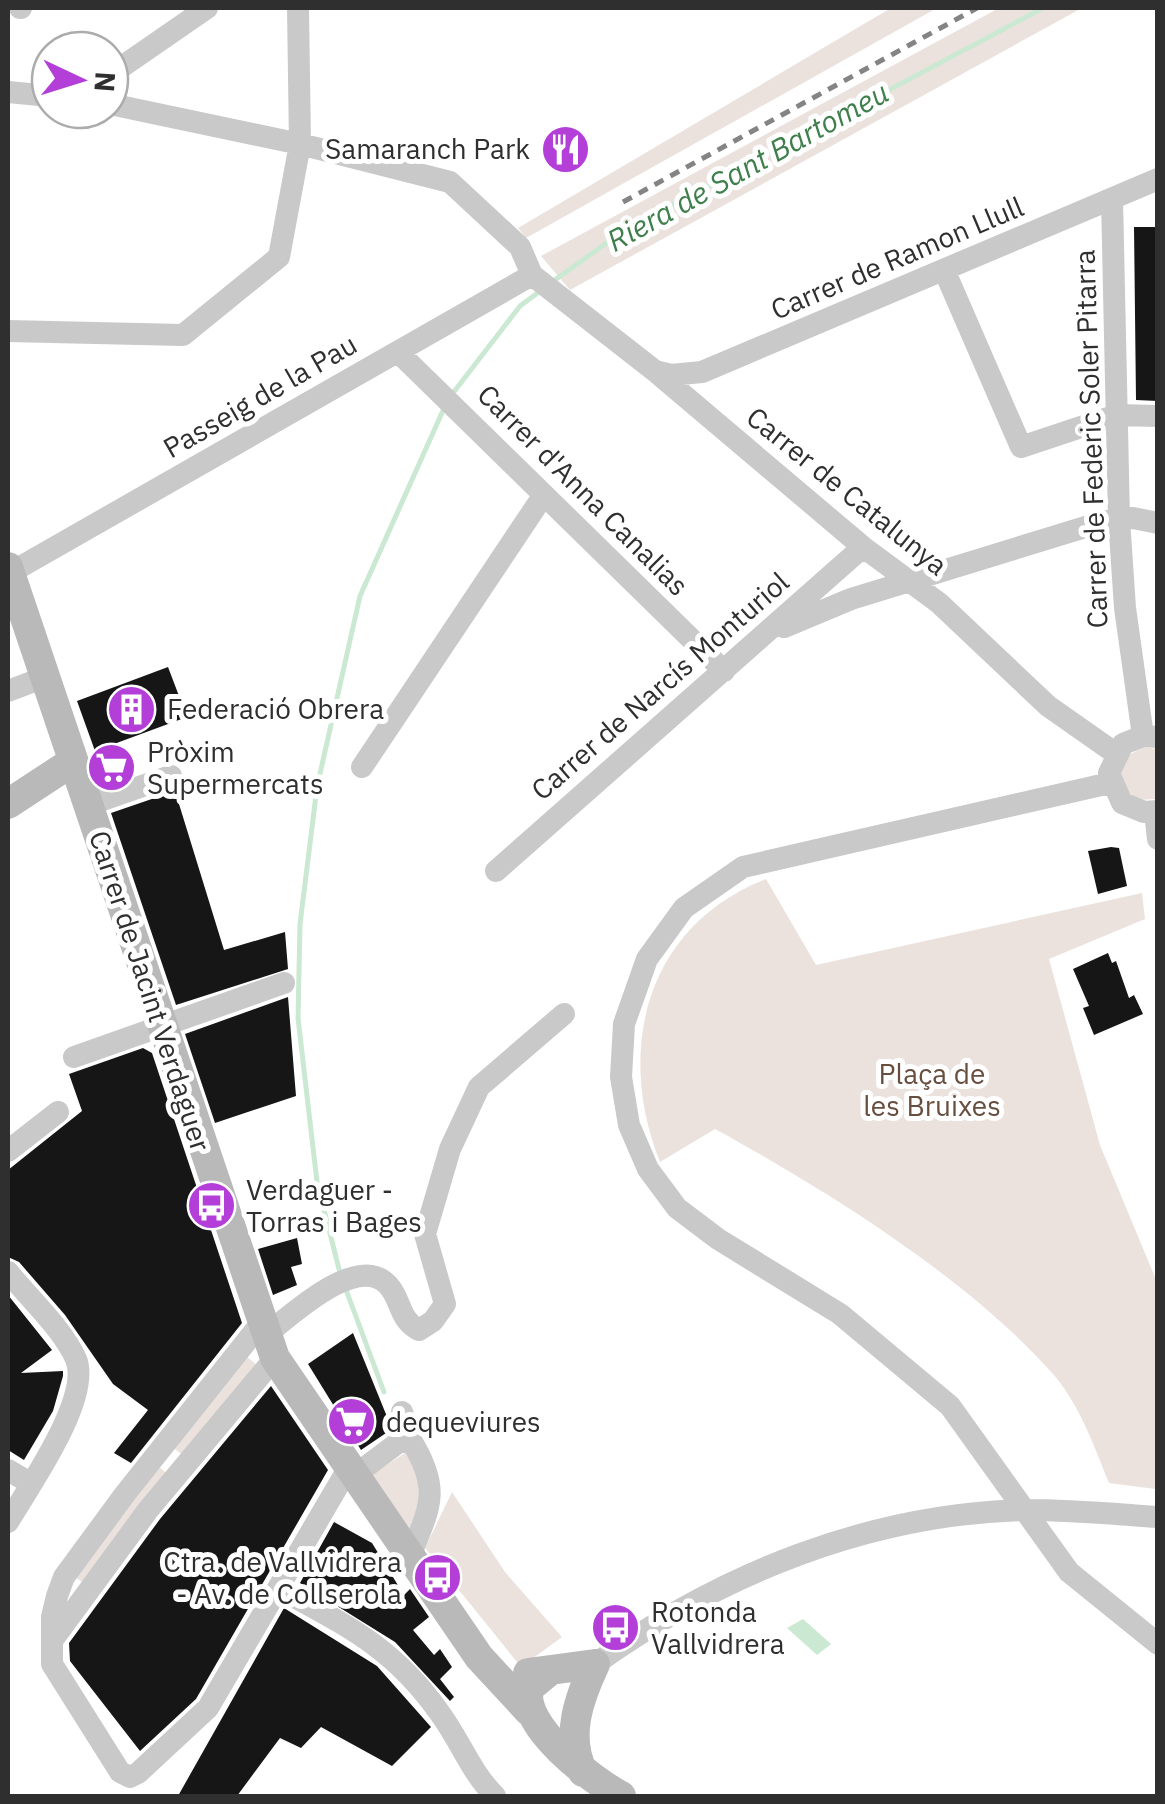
<svg xmlns="http://www.w3.org/2000/svg" width="1165" height="1804" viewBox="0 0 1165 1804" font-family="'IBM Plex Sans',sans-serif">
	<style>
		.green { fill: #ebe2de }
		.water { fill: #cbe9d2 }
		.lines { fill: none; stroke-linecap: round; stroke-linejoin: round }
		.stream { stroke: #cbe9d2; stroke-width: 5 }
		.building { fill: #161616 }
		.street { stroke: #c9c9c9; stroke-width: 22 }
		.secondary { stroke: #b9b9b9; stroke-width: 30 }
		.rail { stroke: #848484; stroke-width: 5; stroke-dasharray: 10 8; stroke-linecap: butt }
		.labels { text-anchor: middle; stroke-width: 10; stroke-linejoin: round; paint-order: stroke }
		.poi-label { font-size: 28px; fill: #2f2f2f; stroke: #fff; text-anchor: start }
		.street-label { font-size: 28px; fill: #2f2f2f; stroke: #fff }
		.park-label { font-size: 28px; fill: #674e3f; stroke: #fff }
		.water-label { font-size: 30px; font-style: italic; fill: #3e7f4c; stroke: #fff }
	</style>
	<rect width="100%" height="100%" fill="#fff"/>
	<path class="green" d="M891,8H937L526,238L518,228Z
		M999,8H1082L570,290L541,256Z
		M1144,747L1157,749V799L1137,800L1127,792L1120,774L1127,756Z
		M766,879L816,965L1142,893L1145,919L1049,959L1100,1145L1157,1282L1155,1489L1109,1483C1094,1446 1080,1406 1054,1375C968,1278 828,1191 715,1129L660,1162C615,1049 646,926 766,879Z
		M245,1355L257,1365L184,1456L172,1447Z
		M408,1451L431,1496L406,1534L370,1476Z
		M157,1465L170,1476L86,1585L72,1575Z
		M452,1492L505,1572L562,1637L521,1667L425,1548Z"/>
	<path class="water" d="M803,1619L831,1644L817,1655L787,1628Z"/>
	<g class="lines">
		<path class="stream" d="M552,282L622,232L1043,8
			M453,393L520,306L539,292
			M341,1277L317,1182L298,1018L300,924L317,787L360,596L445,406
			M345,1287L384,1392"/>
	</g>
	<path class="building" d="M1134,227H1155L1158,236V401L1136,400Z
		M168,667L187,717L95,751L77,701Z
		M175,791L224,950L285,932L288,969L176,1005L111,813Z
		M1111,847L1119,848L1127,886L1098,894L1088,851Z
		M1108,953L1112,963L1116,961L1129,998L1134,995L1143,1014L1094,1035L1083,1008L1089,1006L1073,969Z
		M288,997L296,1096L215,1123L185,1034Z
		M143,1048L152,1053L242,1323L131,1463L114,1453L148,1410L113,1384L65,1315L19,1262L8,1257V1170L82,1111L69,1074Z
		M297,1238L302,1264L291,1267L297,1285L273,1295L258,1249Z
		M8,1295L52,1350L21,1373L63,1371V1376L53,1411L24,1460L8,1450Z
		M353,1333L392,1429L361,1450L308,1364Z
		M271,1386L328,1470L196,1699L140,1751L70,1661L69,1643L160,1519Z
		M334,1522L372,1543L404,1595L410,1589L429,1617L413,1630L434,1655L440,1649L452,1667L440,1679L454,1697L450,1701L395,1642L300,1583Z
		M284,1608L377,1666L431,1727L392,1766L321,1727L301,1748L280,1738L237,1796H178Z"/>
	<g class="lines">
		<path class="street" d="M20,8H21
			M110,75L207,8
			M8,92L50,96
			M110,104L300,144L450,182L520,247L532,275
			M1112,199L1119,519L1125,608L1143,736
			M945,272L1021,447L1117,415L1158,416
			M8,331L183,335L279,257L300,144L298,8
			M398,352L724,671
			M655,371L671,375L702,372L1158,179
			M8,574L532,275L655,371L863,547L939,603L1048,706L1115,753
			M784,627L851,599L1105,521L1133,518L1158,523
			M8,691L45,677
			M1158,737L1143,736L1123,744L1109,773L1122,803L1144,812L1158,811
			M362,767L543,496
			M1110,783L743,867L684,908L647,959L624,1024L621,1077L629,1125L648,1169L677,1208L718,1239L840,1314L950,1406L1069,1572L1158,1644
			M88,805L171,776
			M1155,812L1158,839
			M496,871L863,547
			M74,1057L284,983
			M8,1151L58,1112
			M8,1272C29,1298 62,1328 76,1359C92,1398 28,1488 8,1522
			M261,1323L125,1494L64,1577L57,1596L52,1617V1664L120,1772L130,1777L138,1773L208,1708L349,1467
			M266,1335C291,1315 358,1252 388,1285C402,1300 398,1319 419,1330L433,1321L445,1304L425,1234L450,1149L479,1087L564,1014
			M402,1412L412,1442
			M8,1470L30,1483
			M355,1475L399,1442H412C441,1490 430,1507 410,1556
			M280,1589C347,1626 393,1647 439,1712C460,1740 470,1771 495,1796
			M54,1638L148,1510L275,1358
			M595,1664C721,1574 870,1513 1028,1510C1071,1510 1114,1514 1158,1517"/>
		<path class="secondary" d="M8,567L275,1358L479,1657L529,1711
			M8,804L72,762
			M528,1673L595,1664
			M546,1674L529,1688C519,1726 592,1780 621,1796
			M583,1772C565,1736 579,1698 595,1664"/>
		<path class="rail" d="M623,202L977,8"/>
	</g>
	<defs>
		<symbol id="restaurant-disc" viewBox="-11 -11 22 22"><circle r="9.5" fill="#b33fd8" stroke="#fff"/><path d="M-5-6h1v4h1v-4h1v4h1v-4h1v5L-1.5 .5V6h-2V.5L-5-1ZM5-6V6H3V1.5H1.5Q1.5-4 5-6Z" fill="#fff"/></symbol>
		<symbol id="building-disc" viewBox="-11 -11 22 22"><circle r="9.5" fill="#b33fd8" stroke="#fff"/><path d="M-4-6H4V6H1V3H-1V6H-4ZM-2.5-4.3h1.7v1.8h-1.7ZM.8-4.3h1.7v1.8H.8ZM-2.5-1h1.7V.8h-1.7ZM.8-1h1.7V.8H.8Z" fill="#fff"/></symbol>
		<symbol id="supermarket-disc" viewBox="-11 -11 22 22"><circle r="9.5" fill="#b33fd8" stroke="#fff"/><path d="M-6-5.5h2.5l.6 2H6L4.5 2H-2.5L-4.4-4H-6ZM-1.5 3.2a1.3 1.3 0 1 0 .1 0ZM3 3.2a1.3 1.3 0 1 0 .1 0Z" fill="#fff"/></symbol>
		<symbol id="bus-disc" viewBox="-11 -11 22 22"><circle r="9.5" fill="#b33fd8" stroke="#fff"/><path d="M-5-6H5V4H4V6H2V4H-2V6H-4V4H-5ZM-3.5-4V0h7V-4ZM-3.5 1.2v1.5H-2V1.2ZM2 1.2v1.5H3.5V1.2Z" fill="#fff"/></symbol>
	</defs>
	<g fill-rule="evenodd">
		<use href="#restaurant-disc" x="538" y="122" width="55" height="55"/>
		<use href="#building-disc" x="104" y="682" width="55" height="55"/>
		<use href="#supermarket-disc" x="84" y="740" width="55" height="55"/>
		<use href="#bus-disc" x="184" y="1178" width="55" height="55"/>
		<use href="#supermarket-disc" x="324" y="1394" width="55" height="55"/>
		<use href="#bus-disc" x="410" y="1550" width="55" height="55"/>
		<use href="#bus-disc" x="588" y="1600" width="55" height="55"/>
	</g>
	<g class="labels">
		<g class="poi-label">
			<text x="530" y="159" text-anchor="end">Samaranch Park</text>
			<text x="167" y="719">Federació Obrera</text>
			<text x="147" y="762">Pròxim<tspan x="147" dy="32">Supermercats</tspan></text>
			<text x="246" y="1200">Verdaguer -<tspan x="246" dy="32">Torras i Bages</tspan></text>
			<text x="386" y="1432">dequeviures</text>
			<text x="402" y="1572" text-anchor="end">Ctra. de Vallvidrera<tspan x="402" dy="32">- Av. de Collserola</tspan></text>
			<text x="651" y="1622">Rotonda<tspan x="651" dy="32">Vallvidrera</tspan></text>
		</g>
		<g class="street-label">
			<text transform="translate(897 258) rotate(-23)" y="10">Carrer de Ramon Llull</text>
			<text transform="translate(260 396) rotate(-30)" y="10">Passeig de la Pau</text>
			<text transform="translate(1091 439) rotate(-92)" y="10">Carrer de Federic Soler Pitarra</text>
			<text transform="translate(583 490) rotate(45)" y="10">Carrer d'Anna Canalias</text>
			<text transform="translate(847 491) rotate(39)" y="10">Carrer de Catalunya</text>
			<text transform="translate(660 686) rotate(-41)" y="10">Carrer de Narcís Monturiol</text>
			<text transform="translate(150 991) rotate(72)" y="10">Carrer de Jacint Verdaguer</text>
		</g>
		<g class="park-label">
			<text x="932" y="1084">Plaça de<tspan x="932" dy="32">les Bruixes</tspan></text>
		</g>
		<g class="water-label">
			<text transform="translate(748 167) rotate(-29)" y="10">Riera de Sant Bartomeu</text>
		</g>
	</g>
	<rect width="1165" height="1804" fill="none" stroke="#2f2f2f" stroke-width="20"/>
	<g transform="translate(80 80) rotate(94)"><circle r="48" fill="#ffffff" stroke="#acacac" stroke-width="2.5"/>
	<path d="M0-8L18 38L0 25L-18 38Z" fill="#b33fd8"/>
	<text y="-15" font-size="28" font-weight="bold" text-anchor="middle" fill="#2f2f2f">N</text>
	</g>
</svg>
